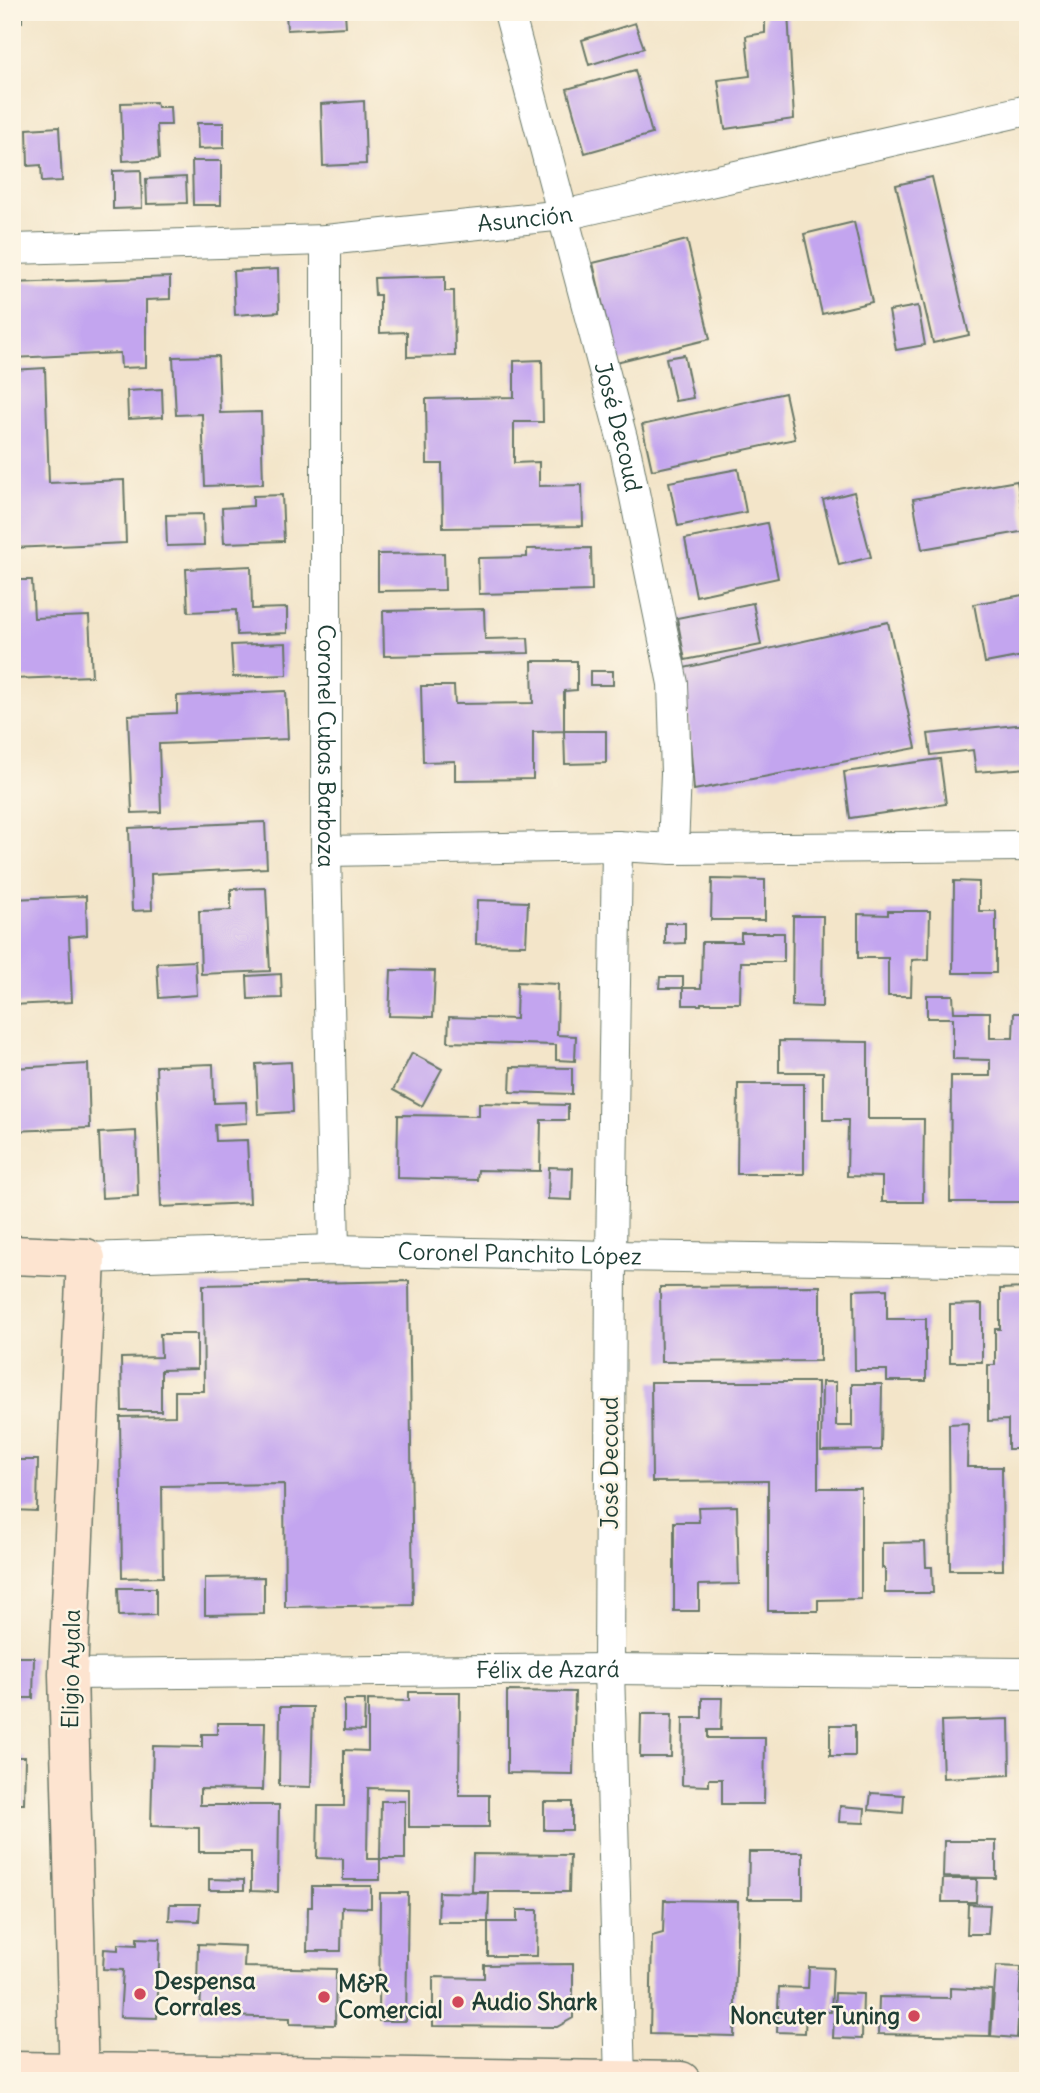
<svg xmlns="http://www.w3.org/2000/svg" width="1040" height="2093" viewBox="0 0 1040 2093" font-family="Delius,sans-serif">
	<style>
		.building { fill: #c3a5ef }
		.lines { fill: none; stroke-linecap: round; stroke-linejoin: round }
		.street-casing { stroke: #697868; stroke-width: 32 }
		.secondary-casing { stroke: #697868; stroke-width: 41 }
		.street { stroke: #fff; stroke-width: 30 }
		.secondary { stroke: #fde4d0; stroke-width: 38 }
		.poi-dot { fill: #d1495b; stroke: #fcf5e5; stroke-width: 2.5 }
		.labels { text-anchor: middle; stroke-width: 5; stroke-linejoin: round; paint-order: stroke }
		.street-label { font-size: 23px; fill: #1f3d34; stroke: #fcf5e5 }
		.poi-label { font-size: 23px; font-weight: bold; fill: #1f3d34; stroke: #fcf5e5; text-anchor: start }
	</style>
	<rect width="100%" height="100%" fill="#fcf5e5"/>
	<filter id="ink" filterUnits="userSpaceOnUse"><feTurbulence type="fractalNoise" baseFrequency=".0143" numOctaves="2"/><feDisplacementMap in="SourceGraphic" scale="14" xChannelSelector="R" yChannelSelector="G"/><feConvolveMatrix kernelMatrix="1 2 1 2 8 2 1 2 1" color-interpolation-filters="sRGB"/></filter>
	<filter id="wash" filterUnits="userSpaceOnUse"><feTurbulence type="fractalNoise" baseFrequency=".00686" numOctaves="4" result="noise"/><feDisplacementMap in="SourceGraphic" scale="28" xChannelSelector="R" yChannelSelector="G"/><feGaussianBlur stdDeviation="1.57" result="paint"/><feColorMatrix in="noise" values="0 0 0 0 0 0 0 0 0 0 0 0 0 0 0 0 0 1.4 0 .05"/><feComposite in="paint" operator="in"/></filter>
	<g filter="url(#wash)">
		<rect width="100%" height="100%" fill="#f3e5c9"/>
		<g id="blocks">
			<path class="building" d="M12,12H22V22H12Z
				M286,12H345L346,27L287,30Z
				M765,12H788L794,119L725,129L718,80L750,76L746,36L765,33Z
				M635,23L644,48L589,65L582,40Z
				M635,70L652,134L585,153L567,89Z
				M364,101L366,164L323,166L321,104Z
				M156,102L157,107H170L171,125H157L159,159L123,161L121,103Z
				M197,123H224V148L198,149Z
				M12,126H17V145H12Z
				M59,127L62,181L42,182L41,165L28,166L27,129Z
				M12,159H16L17,180H12Z
				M192,161H221V205H193Z
				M141,170L142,208L113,209V171Z
				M186,177L187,203L147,204L146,179Z
				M932,177L969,335L933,343L896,185Z
				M854,222L872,302L822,314L804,234Z
				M687,240L710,339L616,362L593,263Z
				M278,269L279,312L235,315L233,271Z
				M445,276V291H454L455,356L407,357V332L380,333V295H375L374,278Z
				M170,277V299L146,300V367L121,368L120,353L12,358V283Z
				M918,306L925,345L896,350L889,311Z
				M684,355L693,398L675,401L666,358Z
				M218,356L220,413L261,412L263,484L205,486L202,414L176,415L173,357Z
				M542,360L543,422H514V463L539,462V486L582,485L583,526L443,528L442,464H427L426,399L514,397V361Z
				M45,368L49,483L124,480L126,543L12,548V370Z
				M162,389L163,417L128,419L127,391Z
				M785,393L795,439L652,470L642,425Z
				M738,469L746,512L678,526L669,482Z
				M1017,481L1026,531L922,549L913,499Z
				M854,492L871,557L839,565L823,500Z
				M282,495L284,541L224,543L222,508L253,506V496Z
				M203,514L204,545L167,546L166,515Z
				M767,523L778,578L696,596L685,539Z
				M591,548L592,591L479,594L478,558L527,557V549Z
				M444,553L445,590L378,591V554Z
				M251,566L252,609L287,608V633L237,635L236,610L188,612L186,569Z
				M12,580H32L34,618L89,616L92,676L12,679Z
				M1028,594V655L985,663L974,604Z
				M753,603L761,645L685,660L677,618Z
				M484,609L485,639L528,638L529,653L384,656L383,611Z
				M888,622L916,748L694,790L684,668Z
				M286,643L287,675L233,677L231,645Z
				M532,661H577V690L564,691V731H606V763L565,764L564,731L533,732V779L455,780V761L423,762L421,686H454L455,704L533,703Z
				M590,671H613V685H590Z
				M286,691L288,739L159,744L161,812L132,813L128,715L177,713V696Z
				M1027,724L1028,768L976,772L973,750L931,755L928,734Z
				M940,759L946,804L850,818L844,772Z
				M265,822L267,868L151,874L152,910L132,911L129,828Z
				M712,879L765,880V920H711Z
				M954,881L979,882V911H996V973H953Z
				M266,888L270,971L201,974L199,911L231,910V889Z
				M86,896L87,935L69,937L72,1002L12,1005V899Z
				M477,900L528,902L526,945L476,944Z
				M888,911H930L929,959L912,960L911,996H888V958H858V914L888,915Z
				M793,916H823L822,1007L792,1006Z
				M665,923H685V943L665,944Z
				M741,933H784V962H741L740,1003H701V1005H683V988H701L702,942H741Z
				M195,961L197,995L159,998L157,963Z
				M391,970L435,971L433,1017L389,1016Z
				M281,974L282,998L248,999L247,976Z
				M660,977H683V988H659Z
				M517,982L558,984L557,1035L576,1036L575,1061L556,1060V1045L448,1042L449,1017L516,1019Z
				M927,995H953L954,1012H990V1038H1013L1014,1013H1028V1202H950L951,1076H990V1060L953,1059V1018H927Z
				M779,1041L868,1042V1119H924L923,1202H882V1177L847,1176L848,1120H823V1072H779Z
				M412,1053L442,1069L422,1106L393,1090Z
				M291,1062L293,1112L258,1114L256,1064Z
				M88,1064L90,1128L12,1131V1068Z
				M213,1064L214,1103L246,1102L247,1123L215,1125L216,1141L247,1140L250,1203L161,1207L156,1066Z
				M511,1067L572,1068V1094L510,1092Z
				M738,1084H804V1174H737Z
				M479,1103L568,1105V1120H541L540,1171L478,1170L477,1180L397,1178L398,1115L479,1116Z
				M136,1131L138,1196L102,1198L99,1133Z
				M549,1167L573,1168L572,1200L548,1199Z
				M409,1281L413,1605L285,1607L284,1484L162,1486L163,1577L122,1578L120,1417L175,1416V1391H204L203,1285Z
				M820,1286V1361L661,1362L660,1287Z
				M1028,1288V1449H1008V1420L988,1421V1365H995V1329H1000V1289Z
				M887,1289V1319H926V1381H887V1370H855L854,1290Z
				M982,1304V1362H950V1305Z
				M160,1334H197V1369L161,1370V1411H122L121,1358L161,1357Z
				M651,1382H818V1488H861V1599L818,1600V1611H768V1481L652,1482Z
				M822,1382H836V1426H852V1384H882L881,1450L821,1451Z
				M968,1423L967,1467H1002L1003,1570H950L949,1424Z
				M12,1460H38L37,1511L12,1510Z
				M737,1506L739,1584L699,1585V1611H674V1522H699L698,1507Z
				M925,1542L926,1567H932L933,1593H885V1568H882V1543Z
				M264,1577V1614L205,1615V1578Z
				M118,1588H156V1615L119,1616Z
				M12,1657H34L33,1698H12Z
				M507,1691L575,1692L573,1774L507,1773Z
				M409,1692H460L459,1795H489V1827H409V1789L368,1788L367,1859H380V1880H343V1859L317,1858L318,1806H344V1750L368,1751V1700L409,1701Z
				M702,1698H722L721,1730H708V1738H765L764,1804H722V1779H709V1786L682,1785L683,1718H702Z
				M344,1700H365L364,1731L344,1730Z
				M280,1707H313L311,1787L279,1786Z
				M641,1714H672L671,1757H640Z
				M1009,1719L1010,1775L943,1778L941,1721Z
				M217,1723H265L263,1790L200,1789V1805H279L278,1892L251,1891V1852H199V1828L151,1826L153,1746L202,1747V1734H217Z
				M830,1725H855V1756H830Z
				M12,1757H25L24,1804H12Z
				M871,1793L904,1795L903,1813L869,1810Z
				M381,1801H405V1859H380Z
				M544,1802H572V1830H544Z
				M840,1806L865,1808L864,1823L839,1822Z
				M944,1841H996V1878L943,1877Z
				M749,1852H803V1899H748Z
				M473,1854L570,1855L569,1892H472Z
				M209,1879L244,1880V1890H209Z
				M943,1879H977L976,1902H942Z
				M312,1886H371V1908L342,1907L341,1951H307L308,1907H312Z
				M439,1892L489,1893L488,1922H517V1910H538L537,1956H488V1922H438Z
				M380,1893H408L406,2021H379Z
				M664,1900L738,1901L734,2036L650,2034L652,1936L663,1933Z
				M170,1904H200L199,1921L169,1920Z
				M968,1904L990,1905L988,1934H967Z
				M137,1938L160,1939L157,2018L120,2017L123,1970L103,1969L104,1949L118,1950V1944L137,1945Z
				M198,1944L245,1946L244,1967L336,1969L335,2025L290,2024V2018L200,2015L201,1990H197Z
				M573,1964V2018L557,2027L433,2026V1977L484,1978V1965Z
				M996,1966L1021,1967L1017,2038L991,2036Z
				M809,1967L833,1968L831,2012L806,2011L805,2033L777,2032L779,1987L808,1988Z
				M1024,1970L1028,1971V2038H1019Z
				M950,1988L992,1990L990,2036L878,2034L879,1997L950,1998Z
				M835,1993L863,1994L862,2039L833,2038Z"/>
		</g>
	</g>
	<g filter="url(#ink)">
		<use href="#blocks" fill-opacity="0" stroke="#697868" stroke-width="2"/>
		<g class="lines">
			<defs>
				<g id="street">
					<path id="s1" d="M509,12L626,453L673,684L676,773L673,849"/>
					<path id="s2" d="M326,240V851L334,1250"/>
					<path id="s3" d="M12,249L326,240L564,215L1028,110"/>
					<path d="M617,846L611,1256L609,1669L620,2081"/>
					<path d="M326,851L617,846L673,849L1028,846"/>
					<path id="s4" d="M86,1258L334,1250L611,1256L1028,1262"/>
					<path id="s5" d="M68,1674L609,1669L1028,1673"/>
				</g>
				<path id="secondary" d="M12,1255L86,1258L68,1674L79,2081
					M12,2071L681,2081"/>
			</defs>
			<use href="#street" class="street-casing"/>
			<use href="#secondary" class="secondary-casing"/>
			<use href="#street" class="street"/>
			<use href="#secondary" class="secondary"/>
		</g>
	</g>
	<g class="poi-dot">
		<circle cx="140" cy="1994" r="7"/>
		<circle cx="324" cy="1997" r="7"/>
		<circle cx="458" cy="2002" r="7"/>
		<circle cx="914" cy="2016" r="7"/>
	</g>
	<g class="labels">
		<g class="street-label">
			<text dy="8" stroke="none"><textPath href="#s3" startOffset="514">Asunción</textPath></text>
			<text dy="8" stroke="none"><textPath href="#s1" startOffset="429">José Decoud</textPath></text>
			<text dy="8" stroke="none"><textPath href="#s2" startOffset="506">Coronel Cubas Barboza</textPath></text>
			<text dy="8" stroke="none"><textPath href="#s4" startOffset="434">Coronel Panchito López</textPath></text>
			<text transform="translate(610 1463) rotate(-90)" y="8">José Decoud</text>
			<text transform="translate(71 1669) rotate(-89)" y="8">Eligio Ayala</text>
			<text dy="8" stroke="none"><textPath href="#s5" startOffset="480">Félix de Azará</textPath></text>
		</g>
		<g class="poi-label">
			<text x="154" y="1989">Despensa<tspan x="154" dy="26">Corrales</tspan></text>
			<text x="338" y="1992">M&amp;R<tspan x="338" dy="26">Comercial</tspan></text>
			<text x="472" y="2010">Audio Shark</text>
			<text x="900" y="2024" text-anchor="end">Noncuter Tuning</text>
		</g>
	</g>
	<rect width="1040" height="2093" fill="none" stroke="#fcf5e5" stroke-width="42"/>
</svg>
